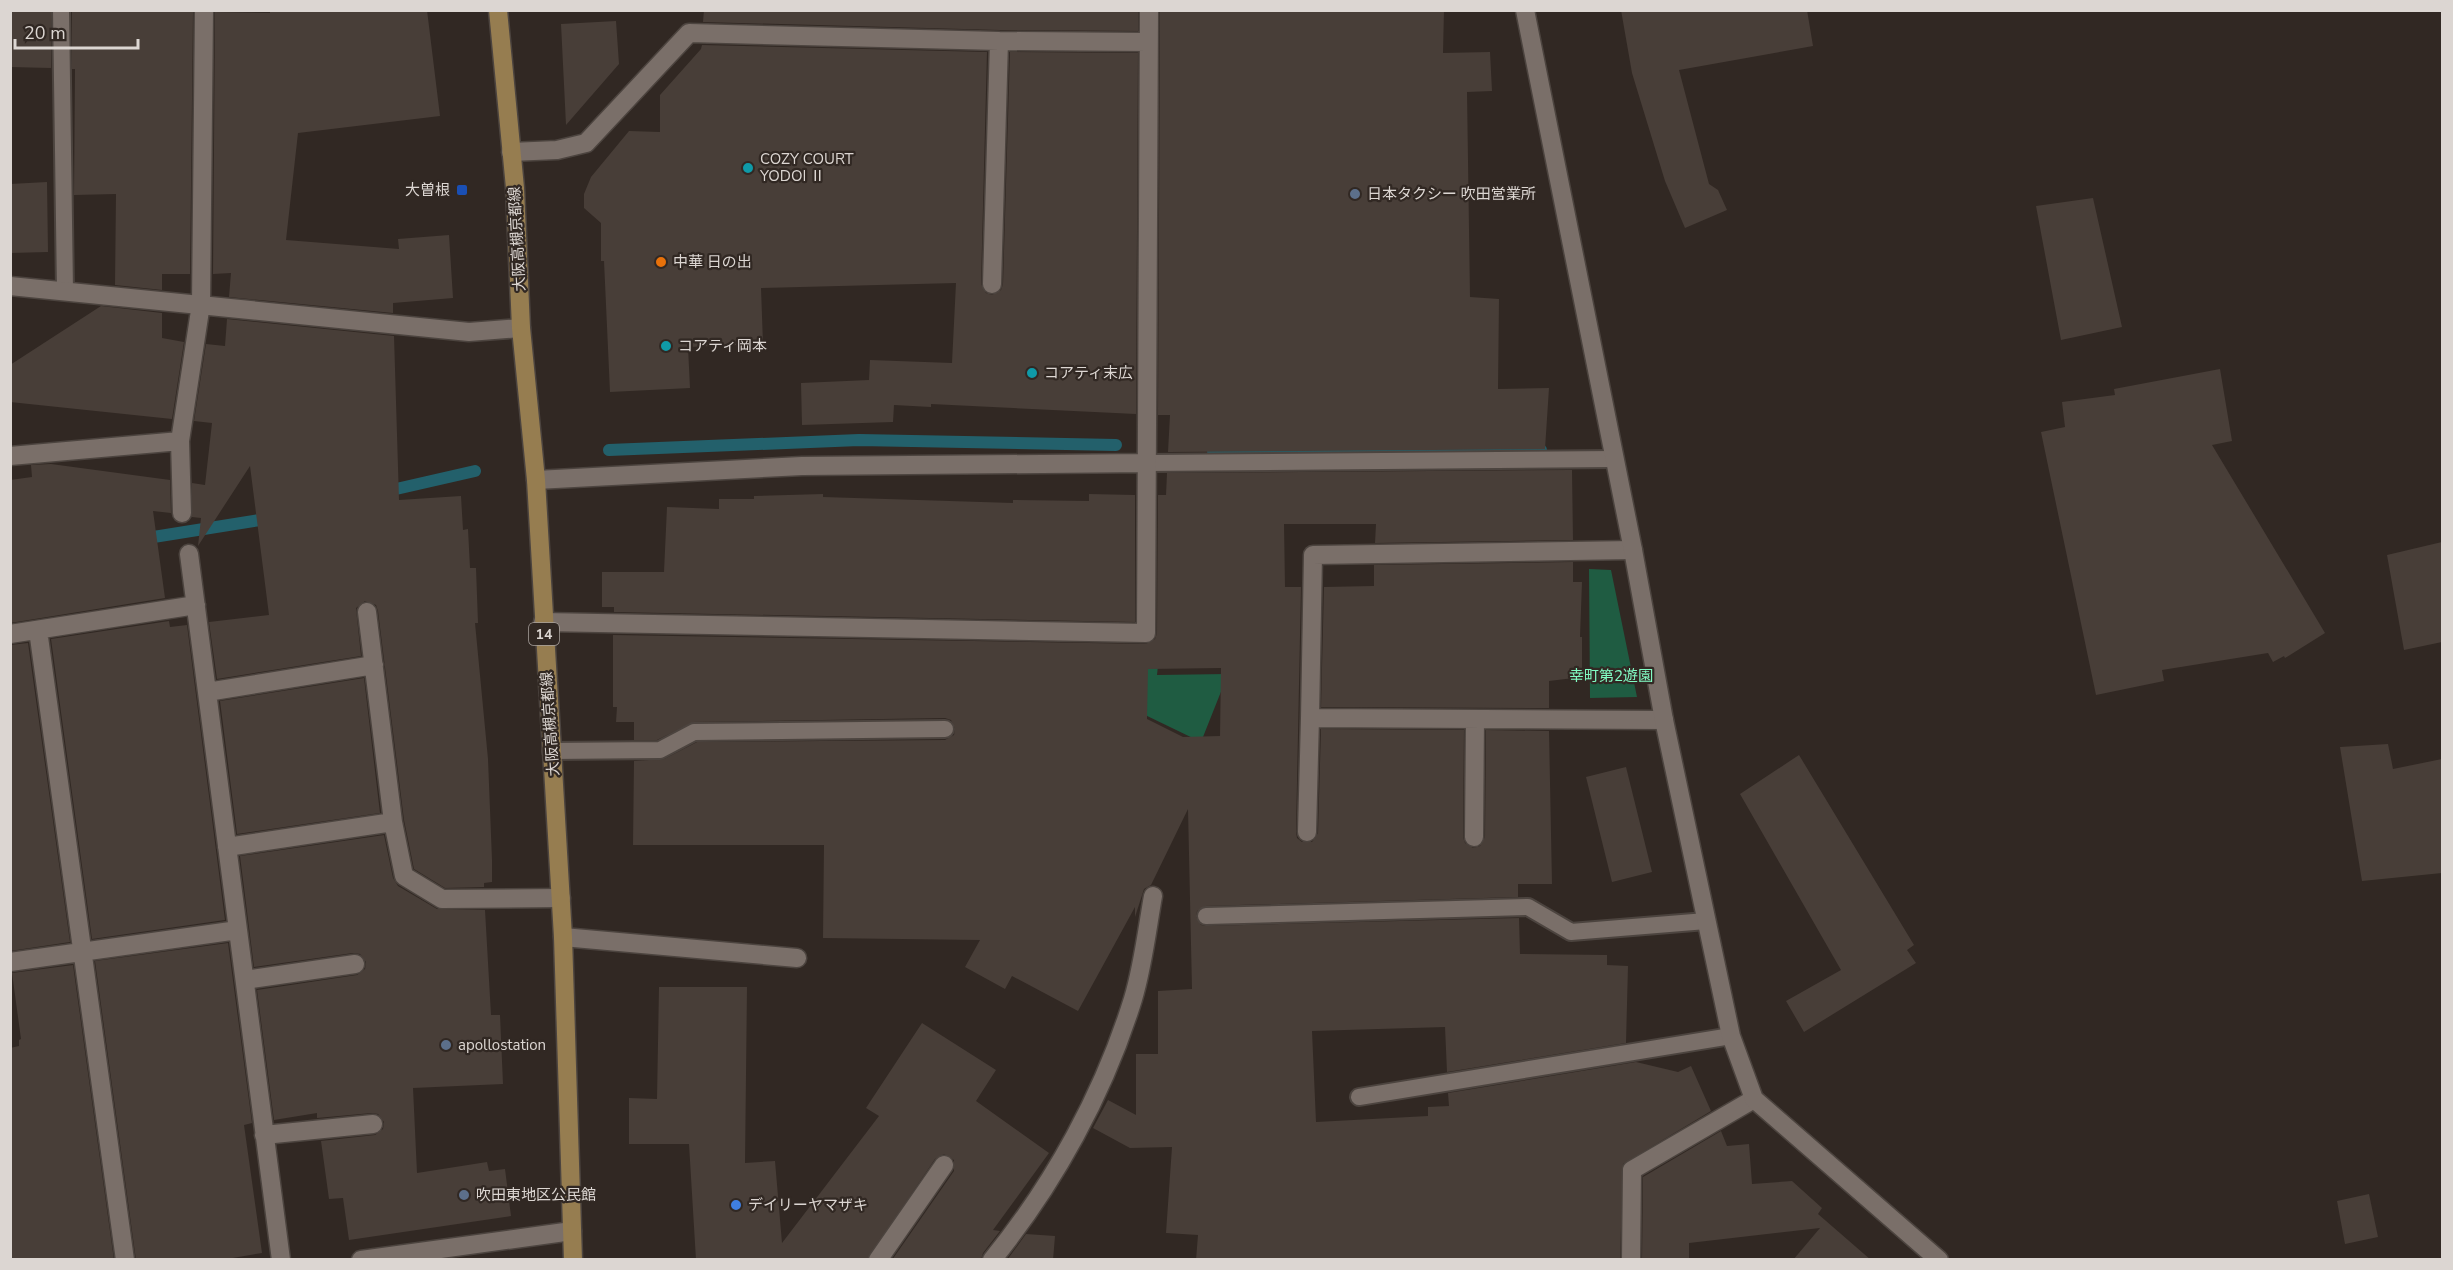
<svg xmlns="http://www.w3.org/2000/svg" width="2453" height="1270" viewBox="0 0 2453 1270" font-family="'Nunito Sans','Noto Sans JP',sans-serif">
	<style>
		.green { fill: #1f5c42 }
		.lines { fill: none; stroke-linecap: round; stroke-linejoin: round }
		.stream { stroke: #23606b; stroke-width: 12 }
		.building { fill: #483e38; fill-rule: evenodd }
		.service-casing { stroke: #4c443f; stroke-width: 20 }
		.minor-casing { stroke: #4c443f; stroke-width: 21 }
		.tertiary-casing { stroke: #4c443f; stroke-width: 21 }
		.primary-casing { stroke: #4c443f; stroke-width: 21 }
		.service { stroke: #7a6f69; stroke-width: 16 }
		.minor { stroke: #7a6f69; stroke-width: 18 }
		.tertiary { stroke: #7a6f69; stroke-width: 18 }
		.primary { stroke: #967d50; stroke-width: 18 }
		.culture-dot { fill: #0f9aa8; stroke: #312823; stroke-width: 2 }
		.transit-dot { fill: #1a4fb4; stroke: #312823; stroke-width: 2 }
		.service-dot { fill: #5c6f8a; stroke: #312823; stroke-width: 2 }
		.food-dot { fill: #e8710a; stroke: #312823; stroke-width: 2 }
		.shop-dot { fill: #3f7fe0; stroke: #312823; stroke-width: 2 }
		.labels { text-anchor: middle; stroke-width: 4.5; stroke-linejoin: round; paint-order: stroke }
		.shield { fill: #312823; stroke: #a9a29e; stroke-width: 1.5 }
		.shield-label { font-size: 14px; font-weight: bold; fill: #dcd6d2 }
		.poi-label { font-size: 15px; fill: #dcd6d2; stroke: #312823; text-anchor: start }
		.street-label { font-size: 15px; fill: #dcd6d2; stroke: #312823 }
		.park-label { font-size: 15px; fill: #82fcc4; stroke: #312823 }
	</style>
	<rect width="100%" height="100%" fill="#312823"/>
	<path class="green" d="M1589,569L1611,570L1637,697L1590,698Z
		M1143,656H1159L1157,675L1228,674L1201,742L1141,713Z"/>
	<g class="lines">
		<path class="stream" d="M609,450L859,440L1116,445
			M1213,451L1253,453L1541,450
			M383,492L475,471
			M141,539L272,518"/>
	</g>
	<path class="building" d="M72,10L193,12L190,274H162V290L115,285L116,194L74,195L75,69H72Z
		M270,10H427L440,116L298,133L286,240L399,249L398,239L449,235L453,298L393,303V313L229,297L231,273L213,274L215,12L270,13Z
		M704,10H1138V31L999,30L703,22Z
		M1160,10H1444L1443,53L1490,52L1492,91L1467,92L1470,297L1499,299L1498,389L1549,388L1545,449L1168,452L1170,415H1158Z
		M1621,10H1807L1813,46L1679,70L1709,184L1718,190L1727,210L1685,228L1665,181L1632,73Z
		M10,11L51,12V68L10,67Z
		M616,21L619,64L566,125L561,24Z
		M702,45L987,52L981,284L986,293L992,295L1001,290L1003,284L1010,52L1138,53L1136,414L931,404V407L894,405L893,422L802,425L801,383L869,380L870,360L952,363L956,283L761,288L763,344L688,347L690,388L610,392L604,261H601V223L584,208V194L591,177L629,131L660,132V95L701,49Z
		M47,182L48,252L10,253V184Z
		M2093,198L2122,327L2061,340L2036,206Z
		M101,306L162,313V338L184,342L172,419L10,402V365Z
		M227,319L394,336L399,500L461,496L463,530L468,529L470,568H476L478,623H475L488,759L492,860V882L484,883V887L445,888L414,869L404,820L378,611L376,605L365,601L356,608L361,656L217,679L209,622L269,615L250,466L198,546L201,518L192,517V483L205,485L212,423L194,421L206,344L225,346Z
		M2220,369L2232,441L2212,445L2325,633L2285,658L2284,656L2273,662L2268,653L2162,670L2164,681L2096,695L2041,432L2065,427L2062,402L2115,395L2114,389Z
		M51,464L170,480L171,513L153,511L165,598L10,623V480L32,477L31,465Z
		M1572,470L1573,540L1375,543L1376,524H1284L1285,587H1301L1296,832L1297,838L1302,842H1312L1318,833L1321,729L1464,730L1463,837L1465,843L1473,848L1480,846L1485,837L1486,730L1549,731L1552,884H1518V897L1206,906L1197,911L1196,917L1201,925L1206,926L1519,918L1520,954L1607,955V965L1628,966L1626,1043L1447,1072L1445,1027L1312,1031L1316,1122L1428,1116V1107L1449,1106L1448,1093L1636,1062L1678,1072L1691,1066L1711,1111L1623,1164L1620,1260H1196L1198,1235L1166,1233L1172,1147L1130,1148L1093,1128L1108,1100L1136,1115V1054H1158V991L1192,989L1188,809L1151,885L1144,889L1135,917V907L1078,1011L1012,976L1005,989L965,967L980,940L823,938L824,845H633L634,761L664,759L697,742L945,740L954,735L955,728L951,720L945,718L694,722L657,740H634V722H616L617,707H613V635L1146,644L1155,639L1157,633L1158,495H1166L1167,473ZM1221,668L1220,736L1183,737L1147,719L1148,669Z
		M823,494V497L1013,503V500L1089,501V494L1135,495V622L614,612V607H602V572H664L667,507L719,509V499H754V496Z
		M2442,542V642L2404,650L2387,555Z
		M1573,562V582H1582L1580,637H1582V677L1549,681V708L1321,707L1324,587L1374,586V565Z
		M169,621L170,627L187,625L225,920L92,939L51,639Z
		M28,643L70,942L10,951V645Z
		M364,678L380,813L237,834L220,701Z
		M2388,744L2393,769L2442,759V873L2362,881L2340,747Z
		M1799,755L1914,945L1907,950L1916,963L1804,1032L1786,1001L1841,970L1740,794Z
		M1626,767L1652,872L1612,882L1586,777Z
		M384,835L393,878L398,886L437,909L485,910L491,1015H500L503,1084L413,1088L417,1173L487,1162L489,1171L505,1169L511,1216L349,1240L343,1198L329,1199L321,1141L375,1135L383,1129L384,1122L378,1114L372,1113L317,1118V1113L274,1120L257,990L357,975L365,969L366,962L360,954L353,953L254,967L240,856Z
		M228,943L252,1123L244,1125L262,1253L221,1260H136L95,961Z
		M73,965L114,1260H10V1048L19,1046V1040L21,1039L12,973Z
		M659,987H747L745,1163L775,1161L782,1243L879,1116L866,1108L922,1023L996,1070L976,1101L1049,1153L993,1230L1000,1231L983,1253L981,1260H892L954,1171V1160L944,1154L935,1159L867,1260H696L689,1144H629V1098L657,1099Z
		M1721,1131L1727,1146L1749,1144L1752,1184L1792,1181L1822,1208L1818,1214L1871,1260H1793L1820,1228L1689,1243V1260H1642L1643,1177Z
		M2369,1194L2378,1237L2345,1244L2337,1201Z
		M1026,1234L1055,1236L1053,1260H1007Z"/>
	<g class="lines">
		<defs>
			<path id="service" d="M61,10L65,291
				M1147,463L1615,459
				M551,751L660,750L694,732L945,729
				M1206,916L1528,907L1571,932L1706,921
				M1359,1097L1731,1036"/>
			<path id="minor" d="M511,152L557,150L586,143L689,33L999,41L1148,42
				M992,284L999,41
				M10,286L469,332L521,328
				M10,456L180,441
				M536,480L802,466L1147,463
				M182,513L180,441L201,304L204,10
				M1633,550L1313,555L1310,718L1664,720
				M189,554L281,1260
				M367,612L393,822L404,876L442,899L561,898
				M543,622L1146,633L1149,10
				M38,630L125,1260
				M10,634L196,605
				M207,692L374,665
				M1307,832L1310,718
				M1474,837L1475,719
				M227,847L393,822
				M563,937L797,958
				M10,962L238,930
				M245,980L355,964
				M264,1135L373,1124
				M361,1260L572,1231
				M878,1260L944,1165
				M992,1260C1054,1184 1104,1093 1133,999C1143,966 1147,930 1153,896
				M1631,1260L1632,1170L1754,1099"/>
			<path id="tertiary" d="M1525,10L1633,550L1664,720L1731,1036L1754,1099L1939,1260"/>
			<path id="primary" d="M498,10L515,188L521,328L536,480L563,937L573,1260"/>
		</defs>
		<use href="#service" class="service-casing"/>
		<use href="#minor" class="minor-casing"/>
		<use href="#tertiary" class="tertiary-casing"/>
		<use href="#primary" class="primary-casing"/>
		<use href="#service" class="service"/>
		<use href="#minor" class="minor"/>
		<use href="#tertiary" class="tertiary"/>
		<use href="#primary" class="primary"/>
	</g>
	<g class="culture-dot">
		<circle cx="748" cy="168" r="6"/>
		<circle cx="666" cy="346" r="6"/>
		<circle cx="1032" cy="373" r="6"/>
	</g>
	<rect class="transit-dot" x="456" y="184" width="12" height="12" rx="3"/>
	<g class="service-dot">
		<circle cx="1355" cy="194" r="6"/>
		<circle cx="446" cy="1045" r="6"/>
		<circle cx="464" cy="1195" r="6"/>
	</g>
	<circle class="food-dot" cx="661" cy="262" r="6"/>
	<circle class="shop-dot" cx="736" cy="1205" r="6"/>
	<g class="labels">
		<rect class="shield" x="529" y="623" width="30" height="22" rx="4.5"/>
		<g class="shield-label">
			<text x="544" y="639">14</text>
		</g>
		<g class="poi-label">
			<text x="760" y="164">COZY COURT<tspan x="760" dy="17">YODOI Ⅱ</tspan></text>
			<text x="450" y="195" text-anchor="end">大曽根</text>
			<text x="1367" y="199">日本タクシー 吹田営業所</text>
			<text x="673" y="267">中華 日の出</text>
			<text x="678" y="351">コアティ岡本</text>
			<text x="1044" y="378">コアティ末広</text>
			<text x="458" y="1050">apollostation</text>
			<text x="476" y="1200">吹田東地区公民館</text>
			<text x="748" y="1210">デイリーヤマザキ</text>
		</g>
		<g class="street-label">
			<text transform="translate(517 239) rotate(-93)" y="5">大阪高槻京都線</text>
			<text transform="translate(550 724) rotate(-94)" y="5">大阪高槻京都線</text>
		</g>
		<g class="park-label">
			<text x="1611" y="681">幸町第2遊園</text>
		</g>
	</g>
	<rect width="2453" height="1270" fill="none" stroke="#dcd6d2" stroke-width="24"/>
	<path d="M15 39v9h123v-9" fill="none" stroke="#dcd6d2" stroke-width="3"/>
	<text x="24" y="39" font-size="18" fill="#dcd6d2" stroke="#312823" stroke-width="4.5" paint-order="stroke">20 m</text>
</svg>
